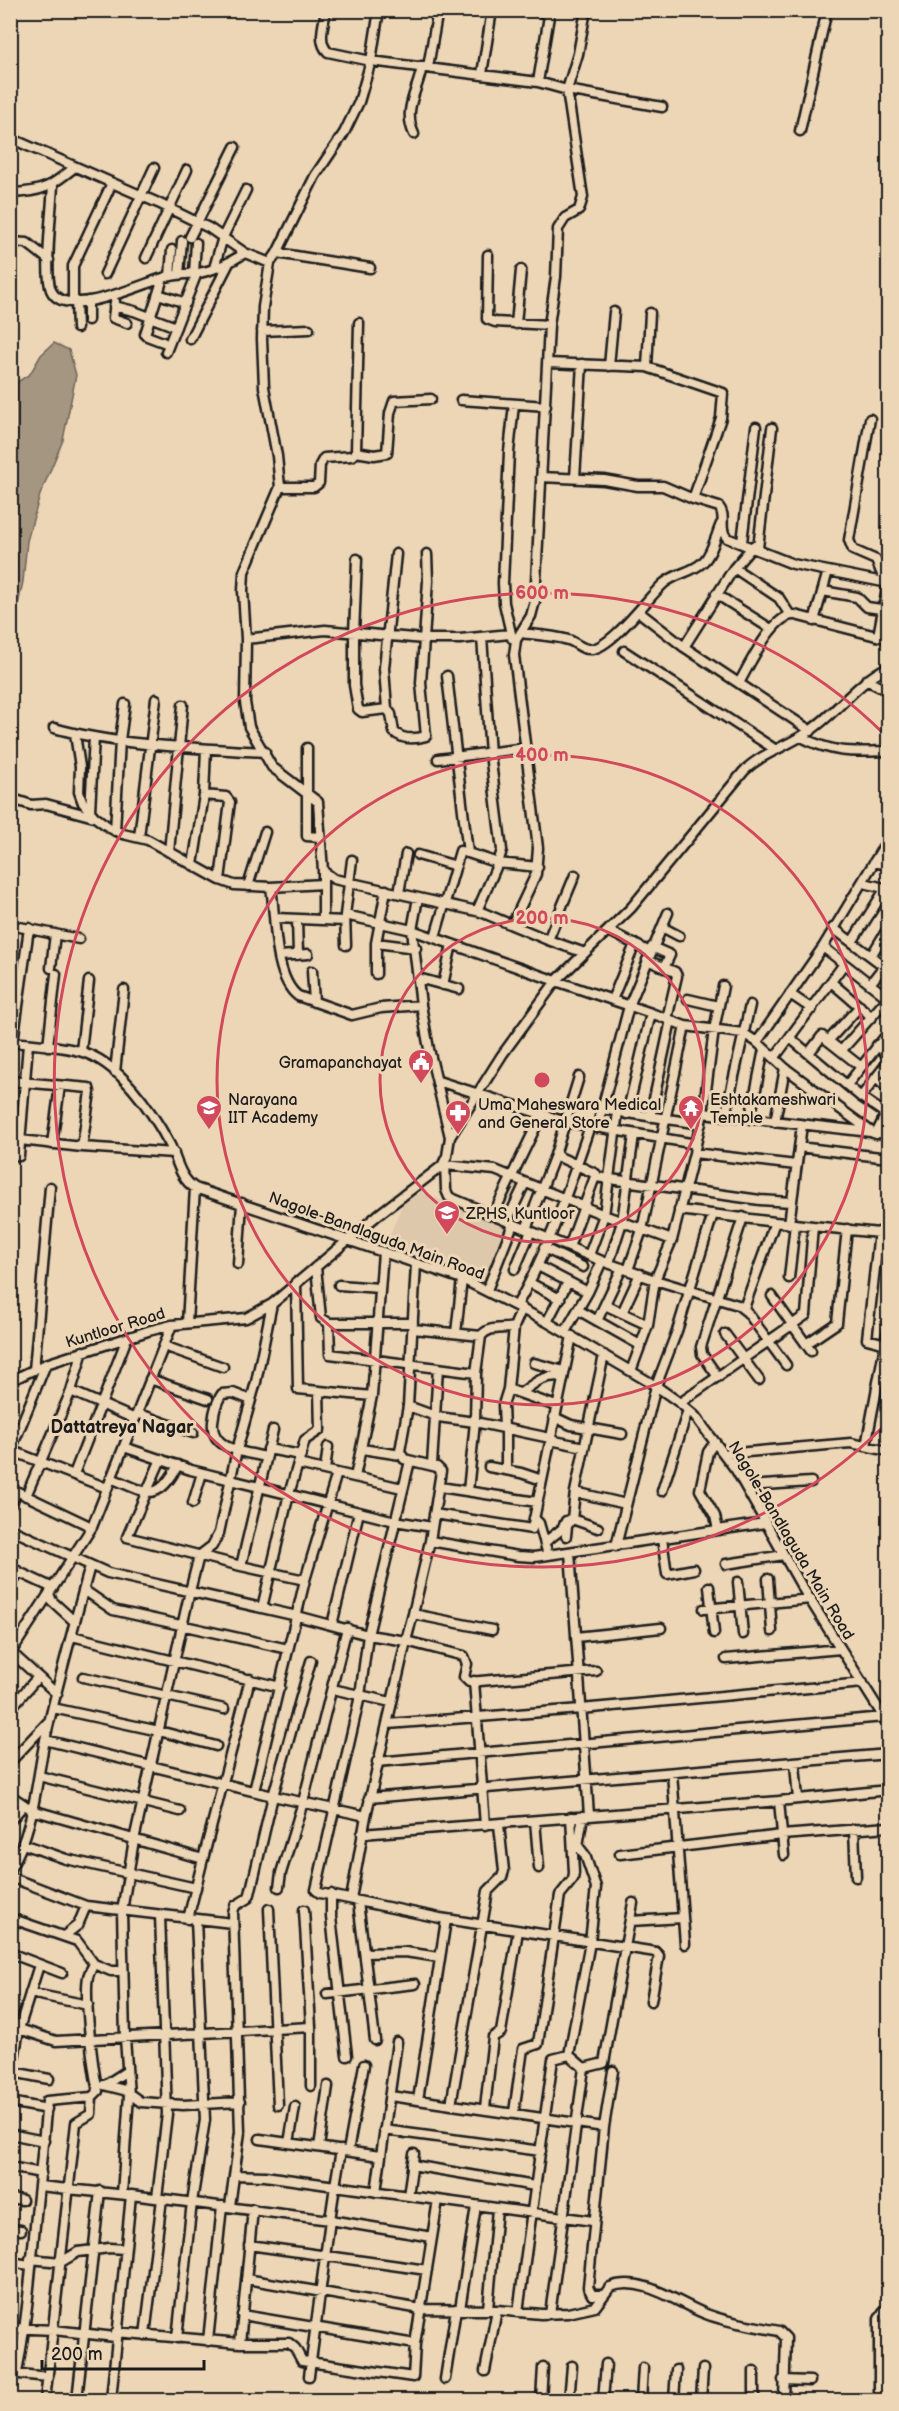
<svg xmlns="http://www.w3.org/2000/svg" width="899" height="2411" viewBox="0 0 899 2411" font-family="'Balsamiq Sans',sans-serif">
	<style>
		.built { fill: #ddc8ab }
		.water { fill: #a59682; stroke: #6e6559; stroke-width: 1.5 }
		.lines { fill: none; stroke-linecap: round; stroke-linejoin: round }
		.minor-casing { stroke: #1c1c1c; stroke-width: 13 }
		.minor { stroke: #edd6b6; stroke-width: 8 }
		.ring { fill: none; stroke: #d1495b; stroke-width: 3 }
		.labels { text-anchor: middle; stroke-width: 6; stroke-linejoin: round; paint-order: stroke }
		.poi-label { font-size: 16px; fill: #1c1c1c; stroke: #edd6b6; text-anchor: start }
		.street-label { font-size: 16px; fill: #1c1c1c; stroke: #edd6b6 }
		.neighbourhood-label { font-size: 18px; font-weight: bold; fill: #1c1c1c; stroke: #edd6b6 }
		.centre { fill: #d1495b; stroke: #edd6b6; stroke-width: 3 }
		.ring-label { font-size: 18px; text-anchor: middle; font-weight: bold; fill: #d1495b; stroke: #edd6b6; stroke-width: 6; stroke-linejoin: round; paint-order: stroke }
	</style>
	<rect width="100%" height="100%" fill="#edd6b6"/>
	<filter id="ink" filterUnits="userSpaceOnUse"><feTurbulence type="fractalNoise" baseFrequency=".0167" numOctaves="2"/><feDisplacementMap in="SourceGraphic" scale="12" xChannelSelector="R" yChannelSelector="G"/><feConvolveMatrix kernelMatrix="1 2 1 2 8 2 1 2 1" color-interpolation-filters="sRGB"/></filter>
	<g filter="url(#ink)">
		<path class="built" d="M421,1192L508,1228L486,1280L386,1245L402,1205Z"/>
		<path class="water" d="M54,343L69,350L76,375L63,440L40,495L27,541L23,582L11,636V386L30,374L41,355Z"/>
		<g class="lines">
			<defs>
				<path id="minor" d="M326,10C324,24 317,42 328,52L371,61L538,82L567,90L662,107
					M538,10L549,16L538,82
					M428,67L438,10
					M482,74L492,10
					M800,131L827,10
					M414,134C402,109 419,89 422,66
					M10,138L158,203L209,228L245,253L270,263
					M53,185C52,207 44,273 51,290C64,321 142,284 163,278C175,274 187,274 199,273C215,270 231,262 245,253
					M10,193C43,192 50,187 75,167
					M190,237L235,147
					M10,242L27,243L49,260
					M277,253L370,268
					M488,255L487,319L495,322L549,325
					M146,258L187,170
					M214,268L223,237L246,190
					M194,273L196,243
					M105,274L154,168
					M179,274L182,241
					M170,276L172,250
					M163,278L145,334L147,336L163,342
					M158,294L186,303
					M73,301V266L112,183
					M76,301L77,328
					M88,301V320
					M115,302L113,318L127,323
					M114,306L134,311L176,327
					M516,324L521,270
					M262,331L309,329
					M190,339L229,263
					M166,352L197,273
					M548,363L647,367L723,393L721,418L693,499
					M609,366L614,312
					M647,367L650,313
					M461,400L546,406
					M870,419L849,540L853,550L876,560L885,582
					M356,452L374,455L387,453L390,413L394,401L431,399
					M541,477L604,480L638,486H663L693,499L719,507C727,516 718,528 727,538L793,564L888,583
					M575,478L582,364
					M280,487H314L319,483L320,465L324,458L352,456L356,452L359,323
					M742,542L756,427
					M758,548L772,428
					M357,559L354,634V685L358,709L362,712L387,709L391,714L394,732C403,740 416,739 426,736L421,683L428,581L427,554
					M734,568L779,598L790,615
					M823,591L857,597L867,607L888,610
					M716,594L771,629
					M639,612L684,647L811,731
					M814,621L828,571
					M521,633C535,635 559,636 571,641C579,645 583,650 592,649C613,646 647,599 663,584C675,573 692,573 703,562C712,554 716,535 721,524
					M878,636L888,583
					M512,638L504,603L503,583L509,452L514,404
					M246,639L325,630L424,639H460L510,634
					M684,647L734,568L753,546
					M624,651L776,750
					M866,680L888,691
					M739,683C749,666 773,613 795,615L888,639
					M387,709L384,668L396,554
					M54,728C118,746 198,748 265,752
					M75,734L80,767L79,792L83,803L95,817L110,828L123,834L148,840L220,880L234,885L271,887L323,884
					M801,737C835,754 851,752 888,751
					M307,748V836L320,837
					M438,759L526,748
					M204,795L226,797L230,802L220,880
					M10,798L31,805L46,804L94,817
					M90,811L94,737
					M115,831L120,740L125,704
					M139,837L156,699
					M169,852L183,705
					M468,853L498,863L502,850L490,754L482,637
					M418,855L456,866
					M874,862L888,865
					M193,865L204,795L206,749
					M323,871L334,879L481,912L548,940L585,953
					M864,883L888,889
					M248,886L265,832
					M271,887C276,917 273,977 298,996L352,1015L381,1008L421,1005
					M399,893L406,854
					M418,898L412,930L421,1005L429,1049L450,1137
					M477,911L498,863L538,867
					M345,915L412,930L556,981L651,1013L685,1026L743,1033L757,1042L785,1068L873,1133
					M276,918L345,921
					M297,919L298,955
					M323,920V871L318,802L272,767L249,727L245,702L246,639L243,591L244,572L280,487L277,456L264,387L262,339L263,307L270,263L277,253L315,176L344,133L359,102L371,61L379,10
					M10,925L79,939
					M512,925L536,874L538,848L514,655L516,640L531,616L535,601L549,325L556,277L558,229L565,218L579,210L583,197L567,90L578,54L586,10
					M662,927L679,936
					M833,928L888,969
					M609,931L650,952
					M435,937L460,851L468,853L447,676
					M548,940L575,875
					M852,942L886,888
					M376,943L416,948
					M346,945L345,915L352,860
					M652,947L670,955L664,968
					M823,947L888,998
					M279,956L308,954
					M871,956L888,928
					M647,960L675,972L677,976L667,1019
					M51,968L55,934
					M312,971L314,1002
					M376,974V943L386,890
					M418,978L459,989
					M831,982L872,1017
					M870,984L884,966
					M443,985L452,944
					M790,994L812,1009
					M688,999L718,1006
					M612,1000L635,944
					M790,1038L861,1097L883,1112L884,1118L876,1134
					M828,1041L860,1006
					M10,1042C33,1044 57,1045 79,1051C119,1061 152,1111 170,1145C177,1160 180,1179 195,1188L462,1279L547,1322L656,1386L680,1403L695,1416L736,1470L802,1587L888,1724
					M13,1042L29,928
					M757,1042L823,947L888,839
					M877,1045L888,1056
					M48,1046L56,974
					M81,1051L89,981
					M841,1051L888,998
					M809,1053L822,1036L860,1066
					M775,1057L844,964
					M115,1072L124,990
					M876,1078L888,1089
					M10,1081L89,1088L90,1092L82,1147
					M438,1081L566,1122L696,1144
					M847,1085L888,1033
					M861,1097L888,1062
					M601,1109L701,1124
					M703,1113L888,1134
					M627,1114L651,1013
					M650,1117L671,1020
					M725,1117L750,1005
					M750,1119L764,1049
					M775,1122L785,1068
					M597,1128L629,1006L668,913
					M20,1140L82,1147L174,1153
					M52,1144L60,1086
					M799,1147L888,1158
					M694,1153L796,1165
					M555,1155L596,1174L569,1247
					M19,1156L28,1044
					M445,1162L446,1190L449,1197L602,1261L655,1280L738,1305L747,1312L786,1365
					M445,1165L495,1170L604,1215L672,1240
					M596,1177L760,1200L791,1202
					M679,1210L775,1222L744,1308
					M493,1215L542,1114
					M507,1221L525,1183
					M775,1222L888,1234
					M789,1224L802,1125
					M526,1229L555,1155L579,1077
					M879,1232L867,1339L886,1344
					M544,1248L583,1267
					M589,1255L604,1215L618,1112
					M609,1263L622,1222L634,1135
					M238,1264L242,1203
					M416,1264L408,1406L400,1451L404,1459L437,1467L441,1471L430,1541L518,1556L534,1557L765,1523
					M538,1266L588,1292
					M316,1267L321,1318L329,1323H413
					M515,1269L531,1231
					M628,1270L642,1230L685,1026
					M789,1278L795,1224
					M296,1282L298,1389L372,1396
					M530,1283L560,1299
					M339,1285L379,1288
					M487,1290L513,1224
					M772,1296L811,1351
					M517,1305C549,1250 569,1187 590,1126
					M605,1305L648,1325
					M578,1310L640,1345
					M622,1313L640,1274
					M597,1321L622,1268
					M547,1322L568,1282
					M187,1323L195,1188
					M329,1323L330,1354L476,1373
					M514,1327L508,1389L556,1406
					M413,1329L481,1336
					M565,1332L588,1292L602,1261
					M456,1333L462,1279
					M725,1334L759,1380
					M806,1344L837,1323L847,1229
					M164,1346L223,1367
					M534,1363L564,1371
					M34,1370L50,1187
					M631,1371L648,1325L655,1280L672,1240L694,1153L703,1113L714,1030L723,986
					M718,1377L702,1354L701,1347L743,1217
					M150,1379L208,1399
					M10,1381L46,1364L148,1331L172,1325L246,1318L272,1304L379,1214L442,1166L447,1156L450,1137L502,1055L556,981L631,908L744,771C762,753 788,746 808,732C837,713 857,682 888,667
					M71,1391L135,1419
					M521,1393C534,1383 546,1373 563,1377
					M251,1400L233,1393L222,1394C216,1402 214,1412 213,1422C210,1450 245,1452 266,1457
					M680,1403L806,1315L813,1226
					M408,1406L438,1417L475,1422L550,1438
					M137,1413L193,1433
					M554,1417L571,1425L622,1434
					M504,1428L503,1405L508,1389
					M506,1429V1470
					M550,1440L584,1447
					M715,1442L708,1452L700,1490L715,1516L718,1530
					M866,1446L888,1329
					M124,1447L191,1470L395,1521L432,1527
					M268,1449L301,1455
					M362,1449L401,1455
					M10,1450L107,1488
					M11,1450L46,1364
					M724,1454L851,1443L888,1451
					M161,1459L127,1537L241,1566L273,1430
					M410,1461L368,1635L360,1696L316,1890L320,1893L440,1918L656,1952L659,1956L651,2001
					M298,1464L402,1488
					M432,1465L438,1368
					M489,1467L521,1473L542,1480
					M325,1470L328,1447
					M74,1474L127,1338
					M355,1477L372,1396L383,1252
					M111,1478C146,1492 157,1505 178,1465
					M746,1486L811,1482
					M440,1487L537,1502
					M10,1488L92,1527
					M468,1491L475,1422L476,1373L481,1336C490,1325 502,1330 514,1327L522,1308
					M662,1491L688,1410
					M575,1492L626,1504
					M26,1496L71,1391L83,1351
					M193,1503L202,1473
					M10,1506L17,1492
					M434,1514L532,1529L572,1336
					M534,1518L539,1523L548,1555
					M10,1529L108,1573L297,1616L368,1635L406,1641L413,1614
					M566,1536L567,1526L572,1519L575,1492L604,1355
					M662,1539L667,1574L694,1569
					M430,1541L413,1614L492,1630
					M545,1542L562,1529L566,1521L572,1519L598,1528
					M616,1546L656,1386L677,1331L713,1214
					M570,1552L589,1815
					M726,1564L784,1555
					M241,1566L305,1580
					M10,1568L53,1588
					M768,1579L772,1631
					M738,1582L743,1634
					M709,1587L714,1633
					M10,1590L18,1571
					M84,1590L113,1610L288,1649
					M49,1594L52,1601L75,1622
					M262,1608L289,1494L305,1440L320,1430L319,1391
					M704,1609L811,1599
					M332,1625L359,1512
					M72,1636L280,1687
					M576,1637L661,1628
					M12,1653L57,1694
					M10,1654L92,1527L172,1325
					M726,1659L841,1649
					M83,1677L224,1709
					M474,1681L485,1825
					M332,1689L391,1702
					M53,1708L159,1731L216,1746
					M10,1709L38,1677
					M388,1724L581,1709L863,1683
					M45,1740L273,1796L366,1816
					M10,1762L49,1721
					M377,1762L884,1717
					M795,1764L798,1799
					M672,1773L685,1944
					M39,1776L180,1811
					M254,1791L305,1580L337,1473
					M10,1795L32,1810L203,1859L250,1679
					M369,1798L888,1754
					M779,1801L784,1855
					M10,1821L23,1806
					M535,1821L539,1868
					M854,1829L856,1877
					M362,1834L779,1801L888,1790
					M23,1844L66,1859L196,1888
					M620,1854L782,1835L888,1827
					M10,1869C34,1831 36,1783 45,1740C58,1682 74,1624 90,1566
					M10,1877L86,1906L232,1923
					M279,1887L281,1873L303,1802L347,1628
					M331,1894V1917L347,2056
					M351,1899L366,1816L406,1641L464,1656L467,1664L464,1677L469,1682L596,1671
					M358,1902L375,2040
					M269,1909L278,2105
					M304,1910L311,2027V2086
					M10,1918L77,1941L94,1964L111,1971H123
					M188,1919L203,1859
					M630,1921L683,1918
					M64,1936L78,1925L86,1906
					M10,1953L62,1973
					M365,1953L405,1952L439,1957
					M30,1993L88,2005
					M327,1994L415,1984
					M10,2026L56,2041L311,2027
					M569,2055L584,2068
					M584,2068L604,2063L633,1903
					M13,2072L49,2079
					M10,2084L19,2029L39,1965
					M104,2085L124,2090L141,2102L183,2105L240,2102
					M105,2085L127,2071
					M390,2096L604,2127
					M418,2100L446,1920
					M10,2102L47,2109
					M451,2105L488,1891L502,1877L504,1871L499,1825
					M485,2108L493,2037L501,2032L518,1931
					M514,2112L523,2049L538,2044L560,1895L573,1879L574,1873L571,1817
					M384,2130L541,2151
					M10,2134L44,2141
					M260,2139L380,2156
					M289,2143L295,2107
					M319,2147L328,2086
					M348,2151L364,2065
					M412,2165L535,2186
					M10,2167L41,2173
					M234,2175L265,2176L335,2186L341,2150
					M39,2186L47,2101L92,2097L98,2091C93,2071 84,1996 88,1977C89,1972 92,1968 94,1964
					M376,2192L397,2042
					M122,2194L129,2095L125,2038L122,1911L134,1840L190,1591L199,1556L212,1546L219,1533L237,1450L256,1382L272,1304
					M408,2196L414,2154
					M10,2198L22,2200
					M157,2198L167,2114L160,1915
					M230,2206L240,2132L233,1912L235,1906L248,1898L250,1894L273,1796L311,1661
					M10,2229L21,2230
					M249,2245L427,2270
					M30,2259L61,2262L78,2252L109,2248L125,2249
					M10,2262L30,2265
					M246,2279L421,2309L497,2310L541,2314L568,2313L595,2307L610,2287C643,2275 677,2303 706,2314C729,2323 755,2326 779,2331L786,2338L784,2400
					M604,2295H592L588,2287L604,2127L613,2071
					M460,2309L476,2206
					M488,2309L497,2209
					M518,2312L553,2059L569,2055L590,1942L596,1887L585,1855L578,1846L583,1816
					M550,2314L584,2068
					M242,2315L415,2344
					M10,2328L54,2330L115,2337
					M116,2332L240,2343H289L295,2348L302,2361L413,2377L415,2344L438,2200
					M145,2335L162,2199
					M177,2338L192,2202L205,2120L196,1920
					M208,2341L222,2206
					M240,2343L253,2209
					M485,2371L497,2310
					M17,2372C29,2311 32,2248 39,2186L127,2195
					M10,2373L48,2377
					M309,2376L330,2220L432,2237
					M445,2379L456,2309
					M783,2380L810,2381
					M45,2400L76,2123L91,2114L92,2097
					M77,2400L100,2191
					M111,2400L131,2195L330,2220L335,2186L593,2221
					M541,2400L543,2367
					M569,2400L572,2366
					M603,2400L606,2364
					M641,2400L643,2368
					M674,2400L676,2370
					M701,2400L703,2369
					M754,2400V2371
					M879,2400V2319L883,2312L888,2309"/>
			</defs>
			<use href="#minor" class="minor-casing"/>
			<use href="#minor" class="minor"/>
		</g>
	</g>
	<g class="ring">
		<circle cx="542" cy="1080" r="162"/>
		<circle cx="542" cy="1080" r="325"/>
		<path d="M886 1424A487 487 0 1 1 886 736"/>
	</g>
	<defs>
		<symbol id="civic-pin" viewBox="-11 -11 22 30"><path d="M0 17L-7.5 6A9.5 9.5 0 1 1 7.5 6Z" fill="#d1495b" stroke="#edd6b6"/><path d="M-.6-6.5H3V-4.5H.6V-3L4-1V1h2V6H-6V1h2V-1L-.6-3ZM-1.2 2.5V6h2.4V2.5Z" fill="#fff"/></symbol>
		<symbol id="university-pin" viewBox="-11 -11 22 30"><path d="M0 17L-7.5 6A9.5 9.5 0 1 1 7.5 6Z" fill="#d1495b" stroke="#edd6b6"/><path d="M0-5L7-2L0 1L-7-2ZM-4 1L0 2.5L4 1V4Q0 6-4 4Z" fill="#fff"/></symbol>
		<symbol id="temple-pin" viewBox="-11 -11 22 30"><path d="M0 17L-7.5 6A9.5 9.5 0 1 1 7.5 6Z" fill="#d1495b" stroke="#edd6b6"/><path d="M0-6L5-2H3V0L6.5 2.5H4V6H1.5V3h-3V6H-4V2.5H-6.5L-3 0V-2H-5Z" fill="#fff"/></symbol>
		<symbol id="pharmacy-pin" viewBox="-11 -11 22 30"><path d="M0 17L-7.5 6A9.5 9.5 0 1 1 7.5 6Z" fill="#d1495b" stroke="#edd6b6"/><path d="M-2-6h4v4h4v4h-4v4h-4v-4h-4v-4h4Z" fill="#fff"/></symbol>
		<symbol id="school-pin" viewBox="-11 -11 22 30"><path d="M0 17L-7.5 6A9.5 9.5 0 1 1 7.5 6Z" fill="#d1495b" stroke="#edd6b6"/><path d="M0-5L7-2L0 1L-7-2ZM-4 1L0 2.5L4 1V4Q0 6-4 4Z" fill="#fff"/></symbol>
	</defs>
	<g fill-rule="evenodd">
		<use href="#civic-pin" x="406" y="1047" width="30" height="40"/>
		<use href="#university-pin" x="194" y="1093" width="30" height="40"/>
		<use href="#temple-pin" x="676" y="1093" width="30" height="40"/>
		<use href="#pharmacy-pin" x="443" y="1098" width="30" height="40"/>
		<use href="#school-pin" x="432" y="1198" width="30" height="40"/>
	</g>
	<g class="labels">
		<g class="poi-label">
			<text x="402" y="1068" text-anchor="end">Gramapanchayat</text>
			<text x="228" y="1105">Narayana<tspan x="228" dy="18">IIT Academy</tspan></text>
			<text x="710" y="1105">Eshtakameshwari<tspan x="710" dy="18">Temple</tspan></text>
			<text x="478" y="1110">Uma Maheswara Medical<tspan x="478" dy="18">and General Store</tspan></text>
			<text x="466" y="1219">ZPHS, Kuntloor</text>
		</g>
		<g class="street-label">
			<text transform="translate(377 1235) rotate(20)" y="6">Nagole-Bandlaguda Main Road</text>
			<text transform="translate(115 1327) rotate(-17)" y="6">Kuntloor Road</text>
			<text transform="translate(792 1540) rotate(59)" y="6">Nagole-Bandlaguda Main Road</text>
		</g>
		<g class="neighbourhood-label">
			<text x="122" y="1433">Dattatreya Nagar</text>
		</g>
	</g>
	<circle cx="542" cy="1080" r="9" class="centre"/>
	<g class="ring-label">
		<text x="542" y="599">600 m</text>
		<text x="542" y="761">400 m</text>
		<text x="542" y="924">200 m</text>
	</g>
	<rect width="899" height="2411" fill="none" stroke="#edd6b6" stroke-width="36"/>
	<rect x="18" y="18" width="863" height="2375" fill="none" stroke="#1c1c1c" stroke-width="2" filter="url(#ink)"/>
	<path d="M42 2360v9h162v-9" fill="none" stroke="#1c1c1c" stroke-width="3"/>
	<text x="51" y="2360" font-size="18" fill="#1c1c1c" stroke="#edd6b6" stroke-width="4.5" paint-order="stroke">200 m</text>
</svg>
